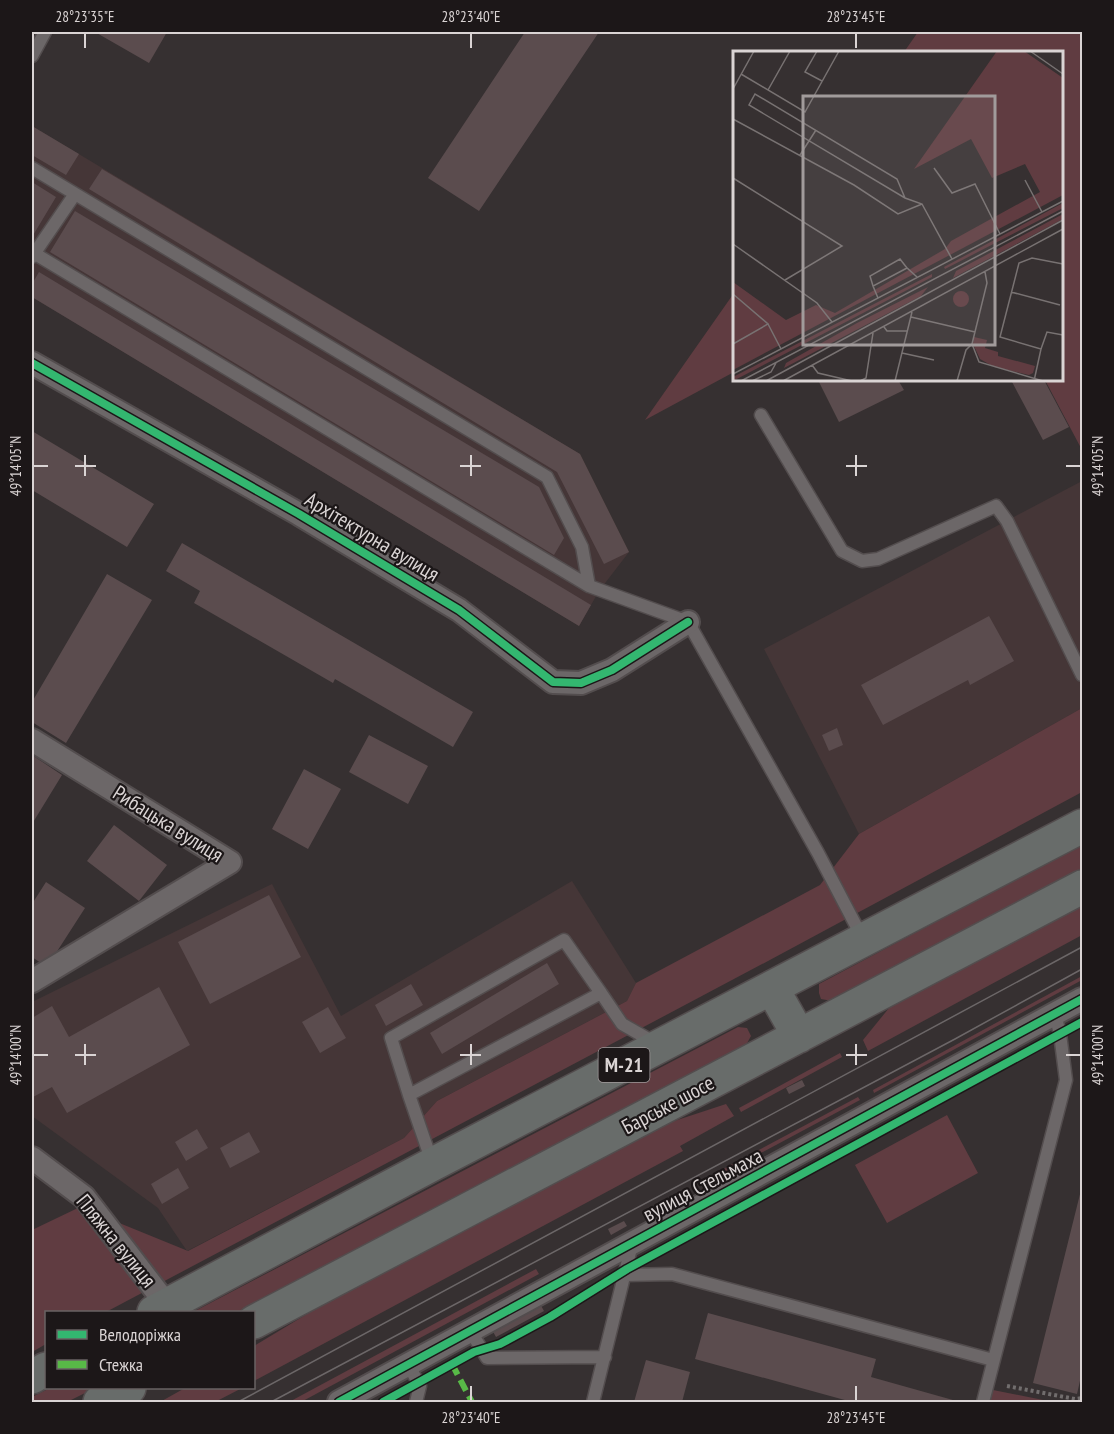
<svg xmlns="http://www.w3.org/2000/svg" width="1114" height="1434" viewBox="0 0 1114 1434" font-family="'PT Sans Narrow',sans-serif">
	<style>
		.built { fill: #453637 }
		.green { fill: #603c41 }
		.building { fill: #5b4c4e }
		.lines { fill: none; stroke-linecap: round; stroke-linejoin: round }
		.service-casing { stroke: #534d4e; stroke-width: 15 }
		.minor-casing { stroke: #534d4e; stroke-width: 26 }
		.trunk-casing { stroke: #534d4e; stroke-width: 36 }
		.path { stroke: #716d6d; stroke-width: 4; stroke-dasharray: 3 3; stroke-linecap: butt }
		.service { stroke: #6c6768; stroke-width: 12 }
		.minor { stroke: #6c6768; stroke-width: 22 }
		.trunk { stroke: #686c6a; stroke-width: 33 }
		.tram { stroke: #6c6768; stroke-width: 1.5 }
		.quiet { stroke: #58b947; stroke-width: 6; stroke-dasharray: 12 6; stroke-linecap: butt }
		.cycleway-casing { stroke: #1c1718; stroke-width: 11 }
		.cycleway { stroke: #33b770; stroke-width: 8 }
		.ticks { fill: none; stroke: #dad4d4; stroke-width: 2 }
		.labels { text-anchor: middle; stroke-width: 4.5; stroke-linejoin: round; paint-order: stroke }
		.shield { fill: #1c1718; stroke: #a19b9c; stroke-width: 1.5 }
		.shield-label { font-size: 20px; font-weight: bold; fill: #dad4d4 }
		.street-label { font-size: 21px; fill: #dad4d4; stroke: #1c1718 }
		.inset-road { fill: none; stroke: #787272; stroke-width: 1.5 }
		.view { fill: #a19b9b; fill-opacity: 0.15; stroke: #a19b9b; stroke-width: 3 }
		.inset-edge { fill: none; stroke: #dad4d4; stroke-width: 3 }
		.neatline { fill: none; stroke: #dad4d4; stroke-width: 2 }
		.ticks-label { font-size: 15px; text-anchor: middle; fill: #dad4d4 }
	</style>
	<rect width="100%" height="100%" fill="#363031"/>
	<path class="built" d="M32,126L580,454L629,552L599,591L579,626L32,297Z
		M1082,481V708L859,834L764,649Z
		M572,881L636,983L627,1001L437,1101L404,1138L187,1251L158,1208L32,1116V1002L272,884L341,1016Z"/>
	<path class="green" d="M918,32H1082V450L1045,380H1062V52H904Z
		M734,293V372L645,420Z
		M1082,708V792L768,961L106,1312H46V1344L32,1352V1230L80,1207L188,1251L404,1138L437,1101L627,1001L636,983L820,885L859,834Z
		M1082,844V870L832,1001L821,999L819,993V984Z
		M1082,904V935L868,1051L863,1040L889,1008Z
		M1082,976V980L874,1093L873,1090Z
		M738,1027L747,1028L751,1036L746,1045L238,1312H193Z
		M840,1053L842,1057L741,1112L739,1108Z
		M858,1097L860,1100L716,1177L714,1174Z
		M726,1104L734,1116L680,1146L683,1151L254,1381V1346L312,1311L659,1126Z
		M947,1115L978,1173L887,1223L855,1165Z
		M536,1269L539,1274L301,1402H289Z
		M50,1388H95L67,1402H32V1397Z
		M185,1388H242L215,1402H160Z
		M993,1390L1053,1402H990Z"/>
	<path class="building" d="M95,32H167L149,63Z
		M525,32H599L479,211L428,178Z
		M32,126L79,154L66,175L32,155Z
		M102,169L580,454L629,552L604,564L557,472L89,189Z
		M32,182L56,197L32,237Z
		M75,211L539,487L564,538L554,555L50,252Z
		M39,272L591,605L579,626L32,297V284Z
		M818,380H898L904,390L839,422Z
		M1011,380H1044L1069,427L1043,440Z
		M32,431L154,504L127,547L32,490Z
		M182,543L473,712L453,747L335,679L333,683L194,603L200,591L166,571Z
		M107,574L152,600L66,743L32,722V702Z
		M989,616L1014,661L970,685L968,680L883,725L861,685Z
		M837,728L843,745L829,751L822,735Z
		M369,735L428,766L408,804L349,772Z
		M32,755L62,775L32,824Z
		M304,769L341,789L308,849L272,829Z
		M114,825L167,865L139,901L87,861Z
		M46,882L85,908L47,967L32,957V904Z
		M269,895L301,957L210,1004L178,942Z
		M547,963L559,984L442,1054L430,1033Z
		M411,984L423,1005L386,1026L375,1005Z
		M159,987L190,1045L67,1113L52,1087L33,1097L32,1018L52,1006L69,1037Z
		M328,1007L346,1038L320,1053L302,1022Z
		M802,1080L805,1086L789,1094L786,1088Z
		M197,1129L208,1148L186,1161L175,1142Z
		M249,1132L260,1152L230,1168L220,1148Z
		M178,1168L189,1188L162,1204L151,1184Z
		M1082,1186V1372L1077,1394L1033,1383Z
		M624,1221L627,1226L611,1235L608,1229Z
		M539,1302L544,1311L496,1337L491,1328Z
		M708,1313L876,1359L871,1377L960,1402H852L695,1359Z
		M646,1360L690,1372L682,1402H634Z"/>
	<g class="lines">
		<defs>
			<path id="service" d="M32,56L45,32
				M32,168L547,477L582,547L589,586
				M32,252L589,586L688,622L818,853L863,939
				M32,257L75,194
				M761,415L842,551L862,561L878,559L996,506L1007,521L1082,675
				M409,1095L391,1038L564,940L601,993
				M432,1162L409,1095L601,993L622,1024L657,1044
				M625,1275L672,1274L993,1360
				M471,1332L487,1358L605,1357
				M409,1366L420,1386L416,1402
				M593,1402L632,1244
				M983,1402L1066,1080L1060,1034L1055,1014"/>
			<path id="minor" d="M32,363L299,514L459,610L553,682L581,683L612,670L688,622
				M32,740L230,862L32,981
				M32,1158L84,1197L167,1305
				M339,1402L1082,999"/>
			<path id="trunk" d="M772,988L799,1036
				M154,1312L433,1164L1082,826
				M254,1322L1082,887
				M32,1377L46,1369
				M100,1402L129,1388"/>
		</defs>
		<use href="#service" class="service-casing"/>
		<use href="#minor" class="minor-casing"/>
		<use href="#trunk" class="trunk-casing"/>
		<path class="path" d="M1007,1386L1075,1399L1082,1398"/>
		<use href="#service" class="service"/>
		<use href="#minor" class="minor"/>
		<use href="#trunk" class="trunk"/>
		<path class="tram" d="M238,1402L1082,947
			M271,1402L955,1039L1082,969"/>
		<path class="quiet" d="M452,1364L472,1402"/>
		<defs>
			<path id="cycleway" d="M32,363L299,514L459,610L553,682L581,683L612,670L688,622
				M339,1402L1082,999
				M383,1402L474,1352L500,1344L550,1317L627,1269L1082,1022"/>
		</defs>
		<use href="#cycleway" class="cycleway-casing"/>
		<use href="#cycleway" class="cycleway"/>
	</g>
	<path class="ticks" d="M85,33V48M471,33V48M856,33V48M85,455V476M471,455V476M856,455V476M33,466H48M75,466H96M460,466H481M846,466H867M1066,466H1081M85,1044V1065M471,1044V1065M856,1044V1065M33,1055H48M75,1055H96M460,1055H481M846,1055H867M1066,1055H1081M471,1386V1401M856,1386V1401"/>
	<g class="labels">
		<rect class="shield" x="598.5" y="1048" width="51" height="34" rx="4.5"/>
		<g class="shield-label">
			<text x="624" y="1072">М-21</text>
		</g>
		<g class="street-label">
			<text transform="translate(372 537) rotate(31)" y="7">Архітектурна вулиця</text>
			<text transform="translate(168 824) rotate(32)" y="7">Рибацька вулиця</text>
			<text transform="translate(668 1105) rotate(-28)" y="7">Барське шосе</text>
			<text transform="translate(703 1185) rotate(-28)" y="7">вулиця Стельмаха</text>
			<text transform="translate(116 1241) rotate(51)" y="7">Пляжна вулиця</text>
		</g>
	</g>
	<g transform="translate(733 51)">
		<rect width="330" height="330" fill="#363031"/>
		<path d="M264,0H291L330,27V144L0,319V231L53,269L83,254L102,262L212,198L218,190L307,141L292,113L259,127L238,88L181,118ZM330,152V157L212,218L211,216ZM330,163V168L220,227L223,220ZM199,223V226L0,330V326ZM195,236L188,245L51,317L53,312L124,272ZM220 248a8 8 0 1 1 16 0a8 8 0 1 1-16 0ZM241,286L254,289L252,297L265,301V305L302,315L300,322L296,324L261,316L247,308L240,293Z" fill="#603c41"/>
		<path class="inset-road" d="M84,0L72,21L89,30M297,0L330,23M8,23L72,61L106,0M0,38L21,0M35,39L57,0M0,68L121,134L165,163L189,153M67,104L83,79M201,117L219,142L242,133L267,183M0,127L109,195L52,229M292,129L309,161M172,147L164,128L22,43L16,54L172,147L189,153L219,208M0,193L84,252L99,271M252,221L254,232L239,293L246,311L310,330M140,235L137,225L167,208L174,217M278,241L327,254M0,243L35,273L0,293M145,247L140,235L174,217L184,226M178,266L242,281M35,273L48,298M151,276L154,280H174M308,298L314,281L330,284M169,302L201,309M79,314L85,322L119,330M0,323L330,150M8,330L330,160M19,330L38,321L43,312M33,330L330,169M50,330L330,178M127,330L133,327L140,282M162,330L179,261M224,330L233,299L239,293M301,330L308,298L267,286L286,212L299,207L330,213"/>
		<path class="view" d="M70,45H262V294H70Z"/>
		<rect width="330" height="330" class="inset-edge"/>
	</g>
	<rect width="1114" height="1434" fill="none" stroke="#1c1718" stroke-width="66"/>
	<rect x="45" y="1311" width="210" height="78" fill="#1c1718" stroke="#686363" stroke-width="1.5"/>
	<rect x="57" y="1330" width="30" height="9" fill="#33b770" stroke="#686363" stroke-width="1.5"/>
	<text x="99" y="1341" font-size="18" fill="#dad4d4">Велодоріжка</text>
	<rect x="57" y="1360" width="30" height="9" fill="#58b947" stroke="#686363" stroke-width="1.5"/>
	<text x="99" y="1371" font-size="18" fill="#dad4d4">Стежка</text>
	<rect x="33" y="33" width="1048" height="1368" class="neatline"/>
	<g class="ticks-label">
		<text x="85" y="22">28°23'35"E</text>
		<text x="471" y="22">28°23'40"E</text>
		<text x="856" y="22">28°23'45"E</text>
		<text transform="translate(16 466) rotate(-90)" y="5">49°14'05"N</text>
		<text transform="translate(1098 466) rotate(-90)" y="5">49°14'05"N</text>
		<text transform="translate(16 1055) rotate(-90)" y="5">49°14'00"N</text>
		<text transform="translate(1098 1055) rotate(-90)" y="5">49°14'00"N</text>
		<text x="471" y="1423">28°23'40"E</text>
		<text x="856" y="1423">28°23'45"E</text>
	</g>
</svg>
